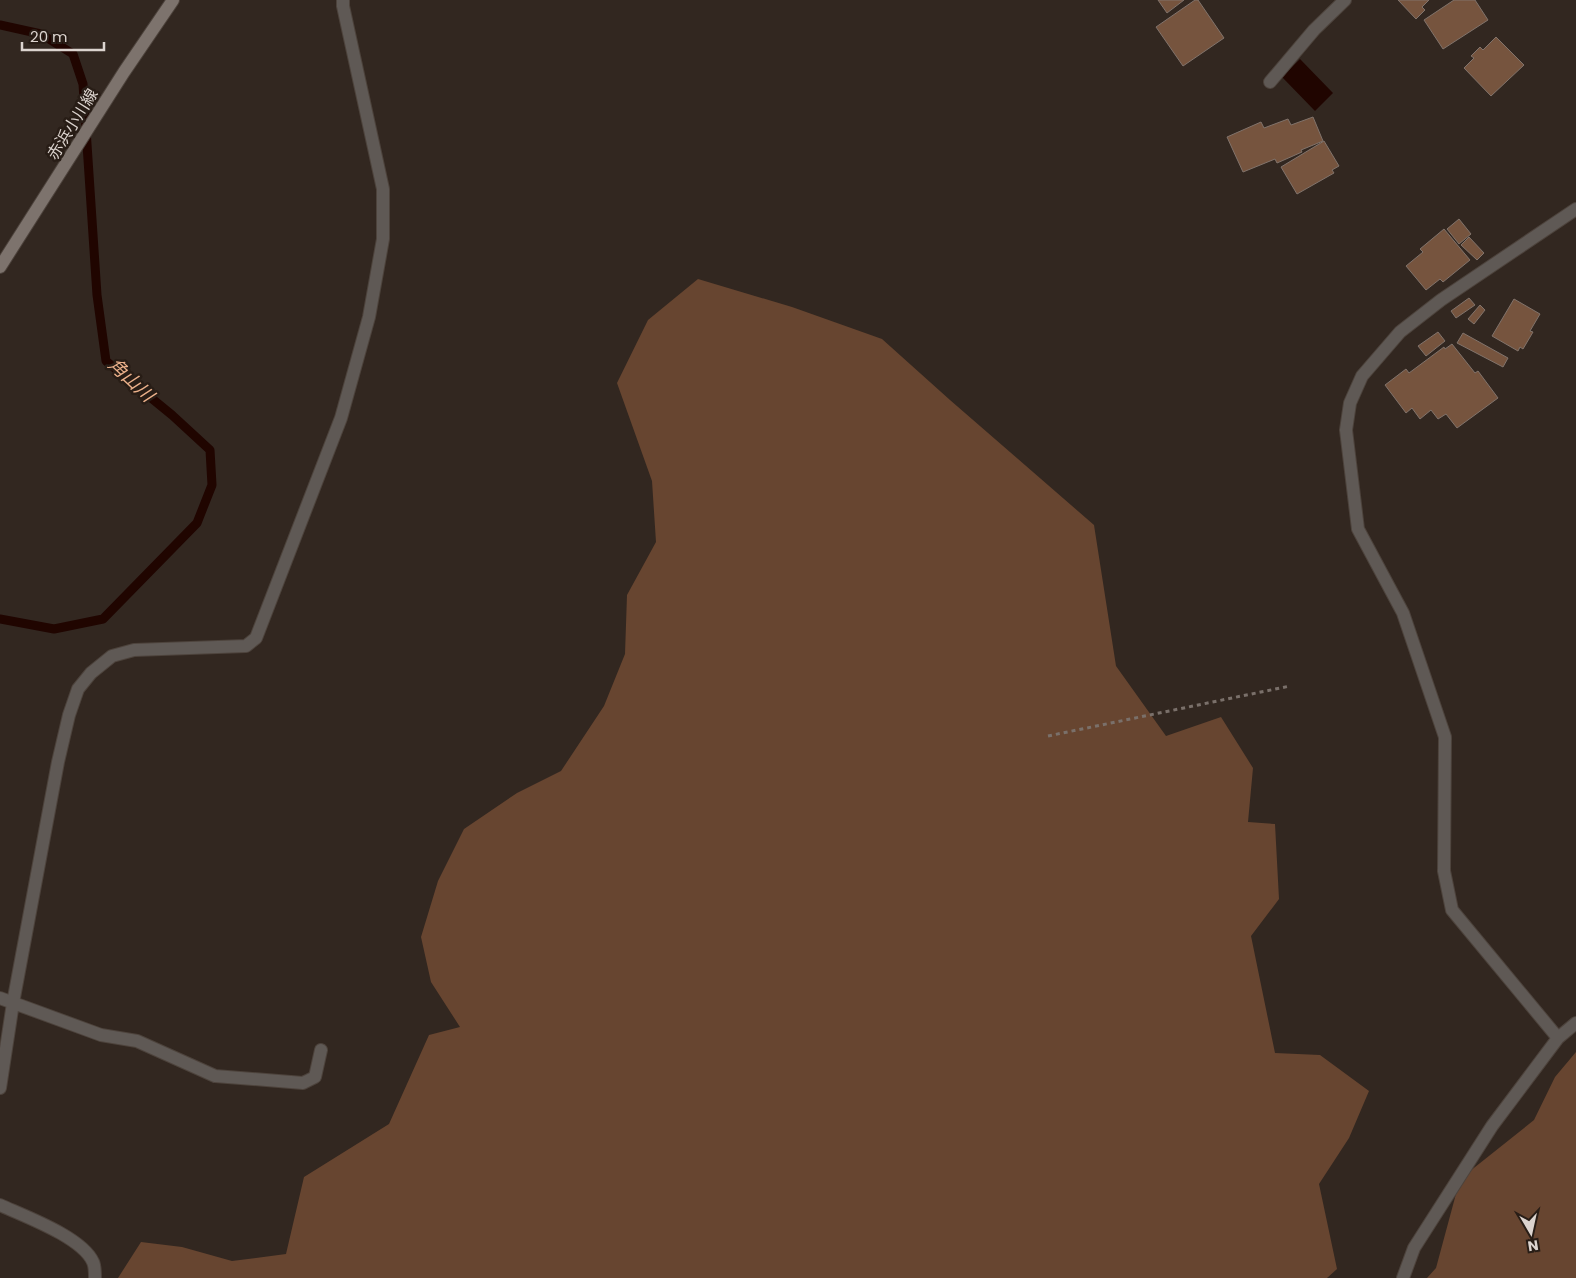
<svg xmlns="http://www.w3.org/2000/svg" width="1576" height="1278" viewBox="0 0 1576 1278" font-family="Poppins,'Noto Sans JP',sans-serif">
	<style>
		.forest { fill: #674530 }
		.water { fill: #200500 }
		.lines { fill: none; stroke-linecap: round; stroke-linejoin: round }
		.stream { stroke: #200500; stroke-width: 9 }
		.building { fill: #76543e; stroke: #81736b }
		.minor-casing { stroke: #4d433c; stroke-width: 14 }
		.secondary-casing { stroke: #4d433c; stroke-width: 14 }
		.path { stroke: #7a706a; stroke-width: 3; stroke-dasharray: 4 4; stroke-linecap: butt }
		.minor { stroke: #5f5955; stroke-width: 12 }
		.secondary { stroke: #7d736d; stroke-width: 12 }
		.labels { text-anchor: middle; stroke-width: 5; stroke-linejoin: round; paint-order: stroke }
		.street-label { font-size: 16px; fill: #dcd4cf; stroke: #281d16 }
		.water-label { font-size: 18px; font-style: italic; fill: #ecb18b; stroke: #281d16 }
	</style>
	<rect width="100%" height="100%" fill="#322720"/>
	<path class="forest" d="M698,279L792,307L882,339L950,400L1094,525L1116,666L1166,736L1221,717L1253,768L1248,822L1275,824L1279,899L1251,936L1275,1053L1320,1055L1369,1091L1349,1138L1319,1184L1337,1269L1327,1278H118L141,1242L182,1247L232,1261L286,1254L304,1177L389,1124L429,1035L460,1027L431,982L421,937L438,881L464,829L517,793L561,771L604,706L625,654L627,595L656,542L652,481L617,383L648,320Z
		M1576,1052V1278H1427L1436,1268L1460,1179L1534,1120L1555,1077Z"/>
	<path class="water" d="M1300,59L1333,93L1315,111L1282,77Z"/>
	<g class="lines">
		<path class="stream" d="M0,25L41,34L73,54L83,84L97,295L106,361L172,415L210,450L212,485L197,523L103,619L54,629L0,619"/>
	</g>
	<path class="building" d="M1158,0H1184L1167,13Z
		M1195,0H1198L1224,38L1183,66L1156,27Z
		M1398,0H1429L1422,7L1425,10L1416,19Z
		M1454,0H1475L1488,20L1443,49L1424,20Z
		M1496,37L1524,65L1491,96L1464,68L1474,58L1471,56L1480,47L1483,50Z
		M1313,117L1323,141L1301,150L1302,152L1277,163L1275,159L1243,172L1227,137L1261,122L1264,128L1288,119L1291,125Z
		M1324,141L1339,166L1332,170L1334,173L1297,194L1281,167Z
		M1459,219L1471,234L1459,244L1447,229Z
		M1444,229L1470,260L1443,282L1440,279L1426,290L1406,266L1423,252L1420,249Z
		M1469,237L1484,253L1477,260L1461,245Z
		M1469,298L1475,305L1456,318L1451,311Z
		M1514,299L1540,314L1530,331L1533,332L1523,349L1520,347L1518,351L1492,336Z
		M1480,305L1485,310L1474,324L1468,319Z
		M1438,332L1445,341L1426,356L1418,346Z
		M1463,333L1508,358L1503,367L1457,343Z
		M1452,344L1475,373L1478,371L1498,398L1457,428L1446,414L1438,419L1431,410L1420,419L1412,408L1406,413L1385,385L1406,369L1409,373L1444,347L1445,349Z"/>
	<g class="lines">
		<defs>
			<path id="minor" d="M1270,82L1314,30L1345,0
				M0,998L101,1035L137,1041L215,1076L303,1083L315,1077L321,1050
				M1558,1038L1452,910L1444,871L1445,737L1403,613L1358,529L1346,430L1350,403L1362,376L1400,332L1441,300L1576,209
				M0,1088L13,1003L58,762L69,715L78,689L91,673L112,656L134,650L246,646L256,638L341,418L369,317L383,239V189L343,6V0
				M0,1205C24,1216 82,1237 93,1262C95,1266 95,1273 95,1278
				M1403,1278L1414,1248L1492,1126L1558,1038L1576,1023"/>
			<path id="secondary" d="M0,267L124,72L173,0"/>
		</defs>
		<use href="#minor" class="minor-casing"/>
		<use href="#secondary" class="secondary-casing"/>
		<path class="path" d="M1048,736L1290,686"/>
		<use href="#minor" class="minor"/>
		<use href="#secondary" class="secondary"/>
	</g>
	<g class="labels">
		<g class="street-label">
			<text transform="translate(72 124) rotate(-58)" y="6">赤浜小川線</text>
		</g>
		<g class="water-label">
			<text transform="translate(131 380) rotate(43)" y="6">角山川</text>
		</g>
	</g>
	<g transform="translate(1531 1233) rotate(171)" stroke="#281d16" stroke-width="4" paint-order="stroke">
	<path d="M0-4L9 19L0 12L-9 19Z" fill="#dcd4cf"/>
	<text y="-8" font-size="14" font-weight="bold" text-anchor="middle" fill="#dcd4cf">N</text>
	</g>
	<path d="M22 42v8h82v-8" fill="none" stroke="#dcd4cf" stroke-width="2.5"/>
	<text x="30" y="42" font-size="15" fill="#dcd4cf" stroke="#281d16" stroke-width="4" paint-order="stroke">20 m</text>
</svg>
